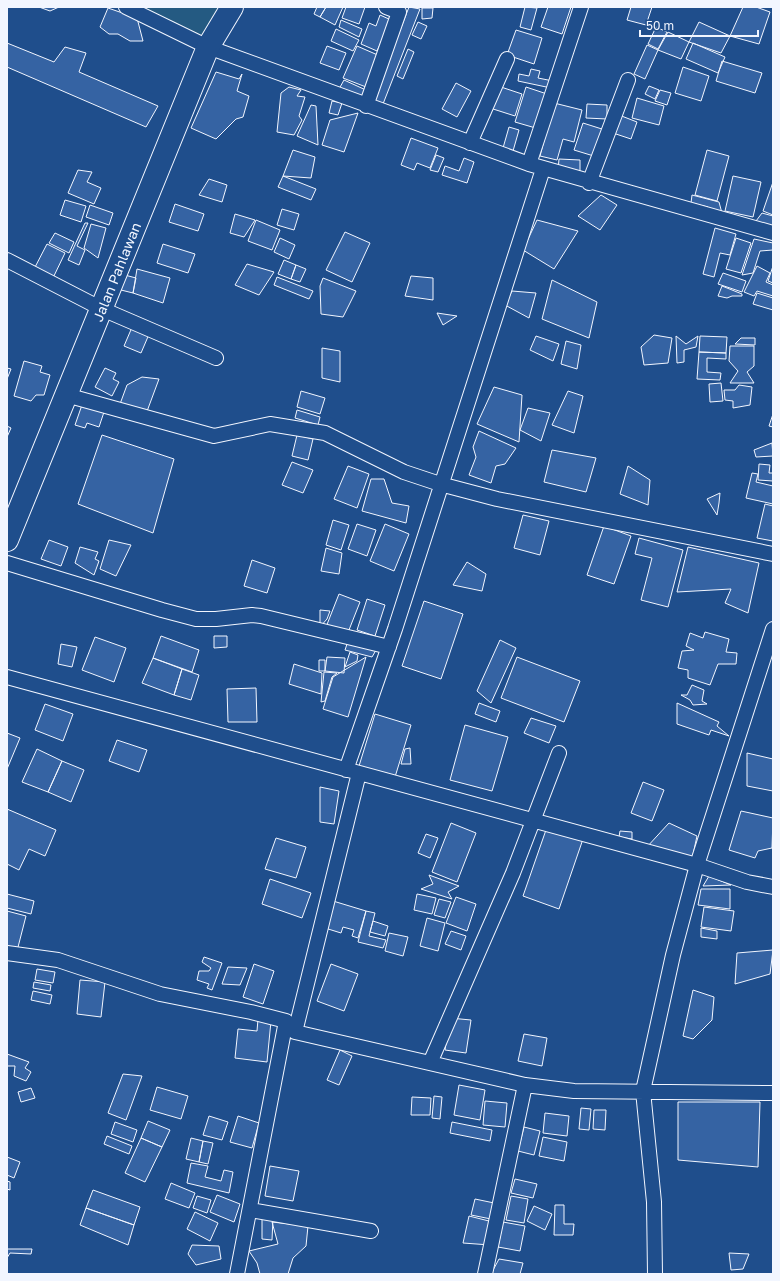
<svg xmlns="http://www.w3.org/2000/svg" width="780" height="1281" viewBox="0 0 780 1281" font-family="'Golos Text',sans-serif">
	<style>
		.green { fill: #245a82; stroke: #a8bbd7 }
		.building { fill: #3563a3; stroke: #f2f6ff }
		.lines { fill: none; stroke-linecap: round; stroke-linejoin: round }
		.street-casing { stroke: #f2f6ff; stroke-width: 16 }
		.primary-casing { stroke: #f2f6ff; stroke-width: 24 }
		.street { stroke: #1f4e8c; stroke-width: 14 }
		.primary { stroke: #1f4e8c; stroke-width: 22 }
		.labels { text-anchor: middle; stroke-width: 3; stroke-linejoin: round; paint-order: stroke }
		.street-label { font-size: 14px; fill: #f2f6ff; stroke: #1f4e8c }
	</style>
	<rect width="100%" height="100%" fill="#1f4e8c"/>
	<path class="green" d="M129,7H219L203,39Z"/>
	<path class="building" d="M39,7H59L50,11Z
		M317,7H326L320,17L314,14Z
		M326,7H343L335,25L320,17Z
		M346,7H365L359,24L342,18Z
		M409,7L420,9L383,104L373,100Z
		M525,7L537,8L531,30L520,27Z
		M548,7H571L562,34L541,27Z
		M631,7H652L646,25L627,20Z
		M743,7H756L770,12L759,44L730,36Z
		M108,8L137,18L143,41H130L118,34H109L100,27Z
		M422,8H433L432,18L422,19Z
		M380,15L391,20L377,51L361,44L369,23L376,26Z
		M341,20L362,29L359,37L339,27Z
		M418,22L427,26L421,39L412,35Z
		M699,22L730,36L721,53L689,42Z
		M656,27L667,32L658,49L648,44Z
		M336,29L359,40L353,51L331,41Z
		M516,30L542,38L534,64L507,55Z
		M668,32L689,42L681,59L658,50Z
		M7,43L54,62L65,47L86,53L79,72L158,106L146,127L7,67Z
		M693,43L725,57L718,73L686,59Z
		M647,45L658,50L645,79L634,74Z
		M327,46L346,53L339,70L320,63Z
		M357,46L380,56L366,87L343,78Z
		M408,49L414,52L403,79L397,76Z
		M722,61L762,73L755,93L716,81Z
		M683,67L709,76L701,101L675,93Z
		M531,69L540,71L538,78L553,81L551,88L518,81L519,74L529,76Z
		M216,72L239,79L242,74L237,91L249,96L243,117L236,119L216,139L191,128Z
		M344,80L368,91L364,100L339,89Z
		M456,83L471,91L457,117L442,109Z
		M498,86L522,94L515,116L490,108Z
		M649,86L659,90L655,99L645,94Z
		M289,87L301,90L297,96L305,97L299,116L302,120L294,135L277,132L281,93Z
		M526,87L550,95L539,129L515,122Z
		M660,90L671,93L667,105L655,101Z
		M637,98L664,106L659,125L632,118Z
		M332,101L342,103L338,115L329,113Z
		M554,103L582,110L574,142L563,139L557,160L540,156Z
		M587,104L607,105V119L586,118Z
		M311,105L316,106L318,145L297,136Z
		M358,113L344,152L322,145L330,120Z
		M619,115L637,122L631,139L613,133Z
		M583,123L605,130L597,157L574,150Z
		M509,127L519,130L513,151L503,148Z
		M411,138L438,148L430,168L417,163L414,170L401,165Z
		M293,150L315,157L311,178L283,176Z
		M707,150L729,156L717,201L695,195Z
		M436,155L444,158L438,172L430,170Z
		M464,158L474,162L467,183L442,175L445,166L459,171Z
		M559,159L580,160V172L558,170Z
		M78,170L92,172L87,182L101,188L94,204L68,193Z
		M283,176L316,189L311,200L278,187Z
		M733,176L761,182L753,217L725,211Z
		M209,179L227,185L222,202L199,195Z
		M773,182V215L763,211Z
		M601,195L617,205L600,230L578,216Z
		M692,195L719,202L723,217L709,213L708,207L691,203Z
		M65,200L86,206L81,222L60,215Z
		M175,204L204,214L198,231L169,222Z
		M90,205L113,213L109,225L86,217Z
		M282,209L299,214L294,230L277,225Z
		M762,213L773,216V228L756,221Z
		M235,214L255,220L244,237L230,233Z
		M256,220L280,230L272,250L248,241Z
		M537,220L578,231L554,269L523,250Z
		M85,223H88L77,246L85,250L79,265L68,260Z
		M91,224L106,228L98,258L84,248Z
		M715,228L736,234L730,255L720,253L714,277L703,274Z
		M345,232L370,243L352,282L326,270Z
		M55,233L74,242L69,253L49,243Z
		M280,238L295,245L289,259L274,252Z
		M736,238L751,243L741,273L726,269Z
		M754,239L773,243V250L760,251L753,273L742,275Z
		M47,244L65,253L52,280L33,271Z
		M163,244L195,254L188,273L157,263Z
		M284,260L296,265L291,279L278,274Z
		M247,264L274,272L259,295L235,285Z
		M296,265L306,269L300,282L291,279Z
		M757,266L770,273L766,282L773,285V296L757,291L754,296L744,292Z
		M773,266V283L768,281Z
		M137,269L170,278L163,303L133,293Z
		M723,273L746,281L742,292L718,284Z
		M121,274L136,278L133,293L117,289Z
		M411,276L433,278V300L405,296Z
		M277,277L313,291L309,299L274,285Z
		M323,278L356,291L343,317L321,314L320,286Z
		M552,280L597,302L589,338L542,319Z
		M722,286L742,294V296H732L727,298L718,296Z
		M512,291L536,293L529,318L505,305Z
		M757,293L773,298V310L753,304Z
		M437,313L457,316L443,325Z
		M133,325L150,332L141,353L124,346Z
		M654,335L672,338L668,363L644,365L641,347Z
		M536,336L559,344L553,361L530,350Z
		M676,336L686,344L698,336L696,347L684,350V362L677,363Z
		M700,336L727,337L726,353L699,352Z
		M741,338H755V345L735,344Z
		M566,341L581,345L577,369L561,364Z
		M730,346H754V366L747,372L754,383H730L738,371L729,361Z
		M322,348L340,351V382L322,378Z
		M699,352L726,353V359L707,358V372L721,373L720,380L697,379Z
		M24,361L42,366L40,372L50,375L44,395H36L31,401L14,396Z
		M7,368L11,369L7,379Z
		M105,368L116,373L113,379L119,382L112,396L95,387Z
		M142,377L159,379L146,414L120,404L127,385Z
		M721,383L723,401L710,402L709,384Z
		M739,385L752,387L750,405L733,408V401L725,400L724,390H735Z
		M494,387L522,395L519,442L477,424Z
		M301,391L325,398L320,414L297,407Z
		M568,391L583,396L574,433L552,425Z
		M83,402L105,409L99,427L87,423L85,428L75,425Z
		M528,408L550,413L541,441L520,430Z
		M297,410L320,417L318,425L295,418Z
		M773,414V427L769,426Z
		M7,426L11,428L7,437Z
		M479,431L516,448L505,464L496,466L491,483L469,475L476,457L473,447Z
		M102,435L174,459L153,533L78,504Z
		M297,435L313,439L308,460L292,456Z
		M772,443L773,456L756,457L754,450Z
		M552,450L596,458L586,492L544,482Z
		M292,462L313,470L303,493L282,485Z
		M759,464L770,465L769,473H773V481L758,480Z
		M348,466L369,474L357,508L334,499Z
		M628,466L650,480L648,505L620,494Z
		M752,473L758,474L756,482L773,486V504L746,498Z
		M371,479H384L392,503L409,506L406,523L362,511Z
		M720,493L719,503L717,515L707,499Z
		M765,504L773,506V541L757,538Z
		M523,515L549,521L540,555L514,548Z
		M333,520L349,525L341,550L326,545Z
		M357,524L376,530L367,556L348,549Z
		M385,524L409,534L394,571L370,561Z
		M604,526L631,536L614,584L587,575Z
		M639,538L683,550L668,607L641,600L652,558L635,554Z
		M49,540L68,547L61,566L41,559Z
		M109,540L131,545L116,576L100,569Z
		M80,547L98,552L95,559L99,561L94,575L75,563Z
		M688,547L759,563L748,613L725,603L731,589L677,592Z
		M326,548L342,553L339,574L321,571Z
		M252,560L275,568L267,593L244,586Z
		M467,562L486,574L482,591L453,585Z
		M339,594L360,602L347,635L326,627Z
		M367,599L385,605L375,636L357,630Z
		M424,601L463,614L441,679L402,666Z
		M320,610L330,611L327,619L320,627Z
		M705,632L729,639L726,652L737,653L736,664H718L710,685L688,678V670L678,668L682,651L694,650L686,646L690,633L703,638Z
		M161,636L199,650L192,672L153,658Z
		M214,636H227V647L214,648Z
		M95,637L126,648L114,682L82,670Z
		M349,638L379,645L372,657L345,650Z
		M500,640L516,648L491,703L477,691Z
		M61,644L77,647L72,667L58,664Z
		M350,652L358,655L357,661L345,667Z
		M327,657L345,658L344,673L325,671Z
		M366,657L348,717L323,709L333,677Z
		M517,657L580,681L564,722L501,698Z
		M153,658L182,669L174,695L142,683Z
		M319,660H325V671H319Z
		M294,664L322,673L321,694L289,684Z
		M182,669L199,675L191,700L174,695Z
		M324,672L337,673L332,677L325,701L321,702Z
		M692,685L704,690L702,701L707,704L693,705L690,700L681,695H687Z
		M256,688L257,722H228L227,689Z
		M479,703L500,711L496,722L475,714Z
		M677,703L719,722L717,726L729,736L711,730L709,735L677,724Z
		M45,704L73,714L63,741L35,730Z
		M375,714L411,725L395,777L359,766Z
		M531,718L556,726L549,743L524,733Z
		M465,725L508,737L492,791L450,780Z
		M7,733L20,738L7,769Z
		M117,740L147,750L139,772L109,761Z
		M410,748L411,764H401L405,749Z
		M37,749L62,761L48,792L22,782Z
		M747,753L773,759V791L747,786Z
		M62,761L84,770L71,802L48,792Z
		M643,782L664,790L652,821L631,813Z
		M320,787L339,791L334,824L320,822Z
		M7,809L56,830L45,856L29,849L19,870L7,864Z
		M741,811L773,818L772,848L758,851L755,858L729,850Z
		M451,823L476,833L457,882L432,872Z
		M669,823L697,836L692,859L646,848Z
		M547,827L583,839L559,909L523,896Z
		M620,831L632,832V839L619,837Z
		M426,834L438,838L430,858L418,853Z
		M276,838L306,847L296,878L265,869Z
		M429,875L459,886L448,892L452,899L421,889L433,884Z
		M709,876L731,885L703,886Z
		M270,879L311,893L302,918L262,904Z
		M701,889H730V909L698,905Z
		M7,894L34,901L31,914L7,908Z
		M417,894L436,898L432,914L414,910Z
		M456,897L476,904L467,931L446,923Z
		M439,899L451,902L445,918L434,915Z
		M333,901L366,911L358,938L352,936L354,930L343,927L341,933L325,928Z
		M704,907L734,911L731,931L701,927Z
		M7,911L26,916L17,951L7,948Z
		M366,911L375,913L369,936L386,940L383,948L358,942Z
		M427,918L445,923L438,951L420,946Z
		M373,921L388,926L385,936L370,932Z
		M701,928L717,931V939L701,937Z
		M451,931L466,936L461,950L445,944Z
		M389,933L408,937L403,956L385,951Z
		M773,950L770,974L735,984L737,953Z
		M204,957L222,963L212,990L207,988L209,984L197,980L199,971H209L211,968L202,962Z
		M254,964L274,971L263,1004L243,997Z
		M331,964L358,974L344,1011L317,1001Z
		M228,967L247,968L240,985L222,984Z
		M37,969L55,972L53,983L35,980Z
		M80,980L105,982L101,1017L77,1014Z
		M34,982L51,985L50,991L33,988Z
		M693,990L714,997L712,1020L693,1039L683,1036Z
		M33,991L52,995L50,1004L31,1000Z
		M450,1018L471,1020L466,1053L445,1050Z
		M258,1019L271,1021L267,1062L235,1058L238,1029L257,1031Z
		M524,1034L547,1038L542,1066L518,1061Z
		M340,1050L352,1056L339,1085L327,1080Z
		M7,1054L29,1062L25,1068L31,1072L26,1081L14,1076L15,1066H7Z
		M123,1074L142,1076L126,1120L108,1113Z
		M459,1085L485,1090L480,1120L454,1115Z
		M157,1087L188,1096L181,1119L150,1110Z
		M31,1088L35,1098L21,1102L18,1092Z
		M434,1096L442,1097L440,1119L432,1118Z
		M412,1097L431,1098L430,1115H411Z
		M485,1101L507,1103L505,1127L483,1125Z
		M678,1102H760L758,1167L678,1160Z
		M581,1108L591,1109L589,1130L579,1129Z
		M594,1110H606L605,1130L593,1129Z
		M545,1113L569,1116L567,1136L543,1133Z
		M209,1116L228,1122L222,1140L203,1135Z
		M238,1116L259,1123L252,1148L230,1142Z
		M148,1121L170,1130L162,1147L141,1138Z
		M115,1122L137,1130L133,1142L111,1134Z
		M452,1122L492,1130L490,1141L450,1133Z
		M524,1127L540,1131L534,1155L518,1151Z
		M107,1136L132,1146L129,1154L104,1144Z
		M543,1137L567,1142L564,1161L539,1156Z
		M141,1138L162,1147L145,1182L125,1173Z
		M191,1138L203,1141L199,1162L186,1159Z
		M203,1141L213,1143L208,1164L199,1162Z
		M7,1157L20,1162L14,1178L7,1175Z
		M191,1163L208,1166L205,1177L221,1181L224,1170L233,1172L229,1193L187,1183Z
		M270,1166L299,1171L293,1201L265,1196Z
		M515,1179L537,1184L533,1198L511,1193Z
		M7,1181L10,1182V1190L7,1189Z
		M171,1183L195,1193L189,1208L165,1199Z
		M93,1190L140,1207L134,1225L86,1208Z
		M217,1195L240,1204L234,1222L210,1212Z
		M197,1196L211,1200L207,1213L193,1208Z
		M511,1196L528,1199L524,1223L506,1220Z
		M475,1199L499,1204L496,1220L471,1215Z
		M555,1205H564V1224H574L573,1235H554Z
		M534,1206L552,1214L545,1230L527,1221Z
		M86,1208L134,1225L128,1245L80,1225Z
		M195,1212L218,1223L210,1241L187,1229Z
		M469,1216L493,1222L490,1245L463,1243Z
		M262,1218H273L272,1240L262,1239Z
		M272,1222L308,1226L306,1246L293,1258L288,1274H260L257,1263L249,1251L278,1244Z
		M503,1222L525,1226L520,1251L498,1247Z
		M192,1245L219,1246L221,1259L196,1265L188,1254Z
		M7,1249H32L31,1254L10,1253L7,1258Z
		M729,1253L749,1254L743,1269L731,1270Z
		M499,1259L523,1263L520,1274H491Z"/>
	<g class="lines">
		<defs>
			<path id="street" d="M126,7L208,47L529,164L773,233
				M366,106L399,12L386,7
				M470,143L507,59
				M529,164L581,7
				M589,183L628,80
				M7,260L102,309L216,358
				M66,395L214,436L270,424L325,433L404,472L440,484L497,499L773,554
				M7,563L162,610L196,619H216L252,615L261,616L389,647
				M7,677L697,865L747,882L773,887
				M346,770L395,629L543,169
				M7,953L58,960L160,994L251,1012L286,1021L295,1032L525,1085L574,1091L773,1093
				M295,1032L359,773
				M430,1063L513,873L559,753
				M250,1210L371,1231
				M237,1274L286,1021
				M485,1274L525,1085
				M655,1274L654,1202L643,1091L673,955L697,865L773,629"/>
			<path id="primary" d="M7,540L208,47L232,7"/>
		</defs>
		<use href="#street" class="street-casing"/>
		<use href="#primary" class="primary-casing"/>
		<use href="#street" class="street"/>
		<use href="#primary" class="primary"/>
	</g>
	<g class="labels">
		<g class="street-label">
			<text transform="translate(117 272) rotate(-68)" y="5">Jalan Pahlawan</text>
		</g>
	</g>
	<rect width="780" height="1281" fill="none" stroke="#f2f6ff" stroke-width="16"/>
	<path d="M640 30v6h118v-6" fill="none" stroke="#f2f6ff" stroke-width="2"/>
	<text x="646" y="30" font-size="12" fill="#f2f6ff" stroke="#1f4e8c" stroke-width="3" paint-order="stroke">50 m</text>
</svg>
